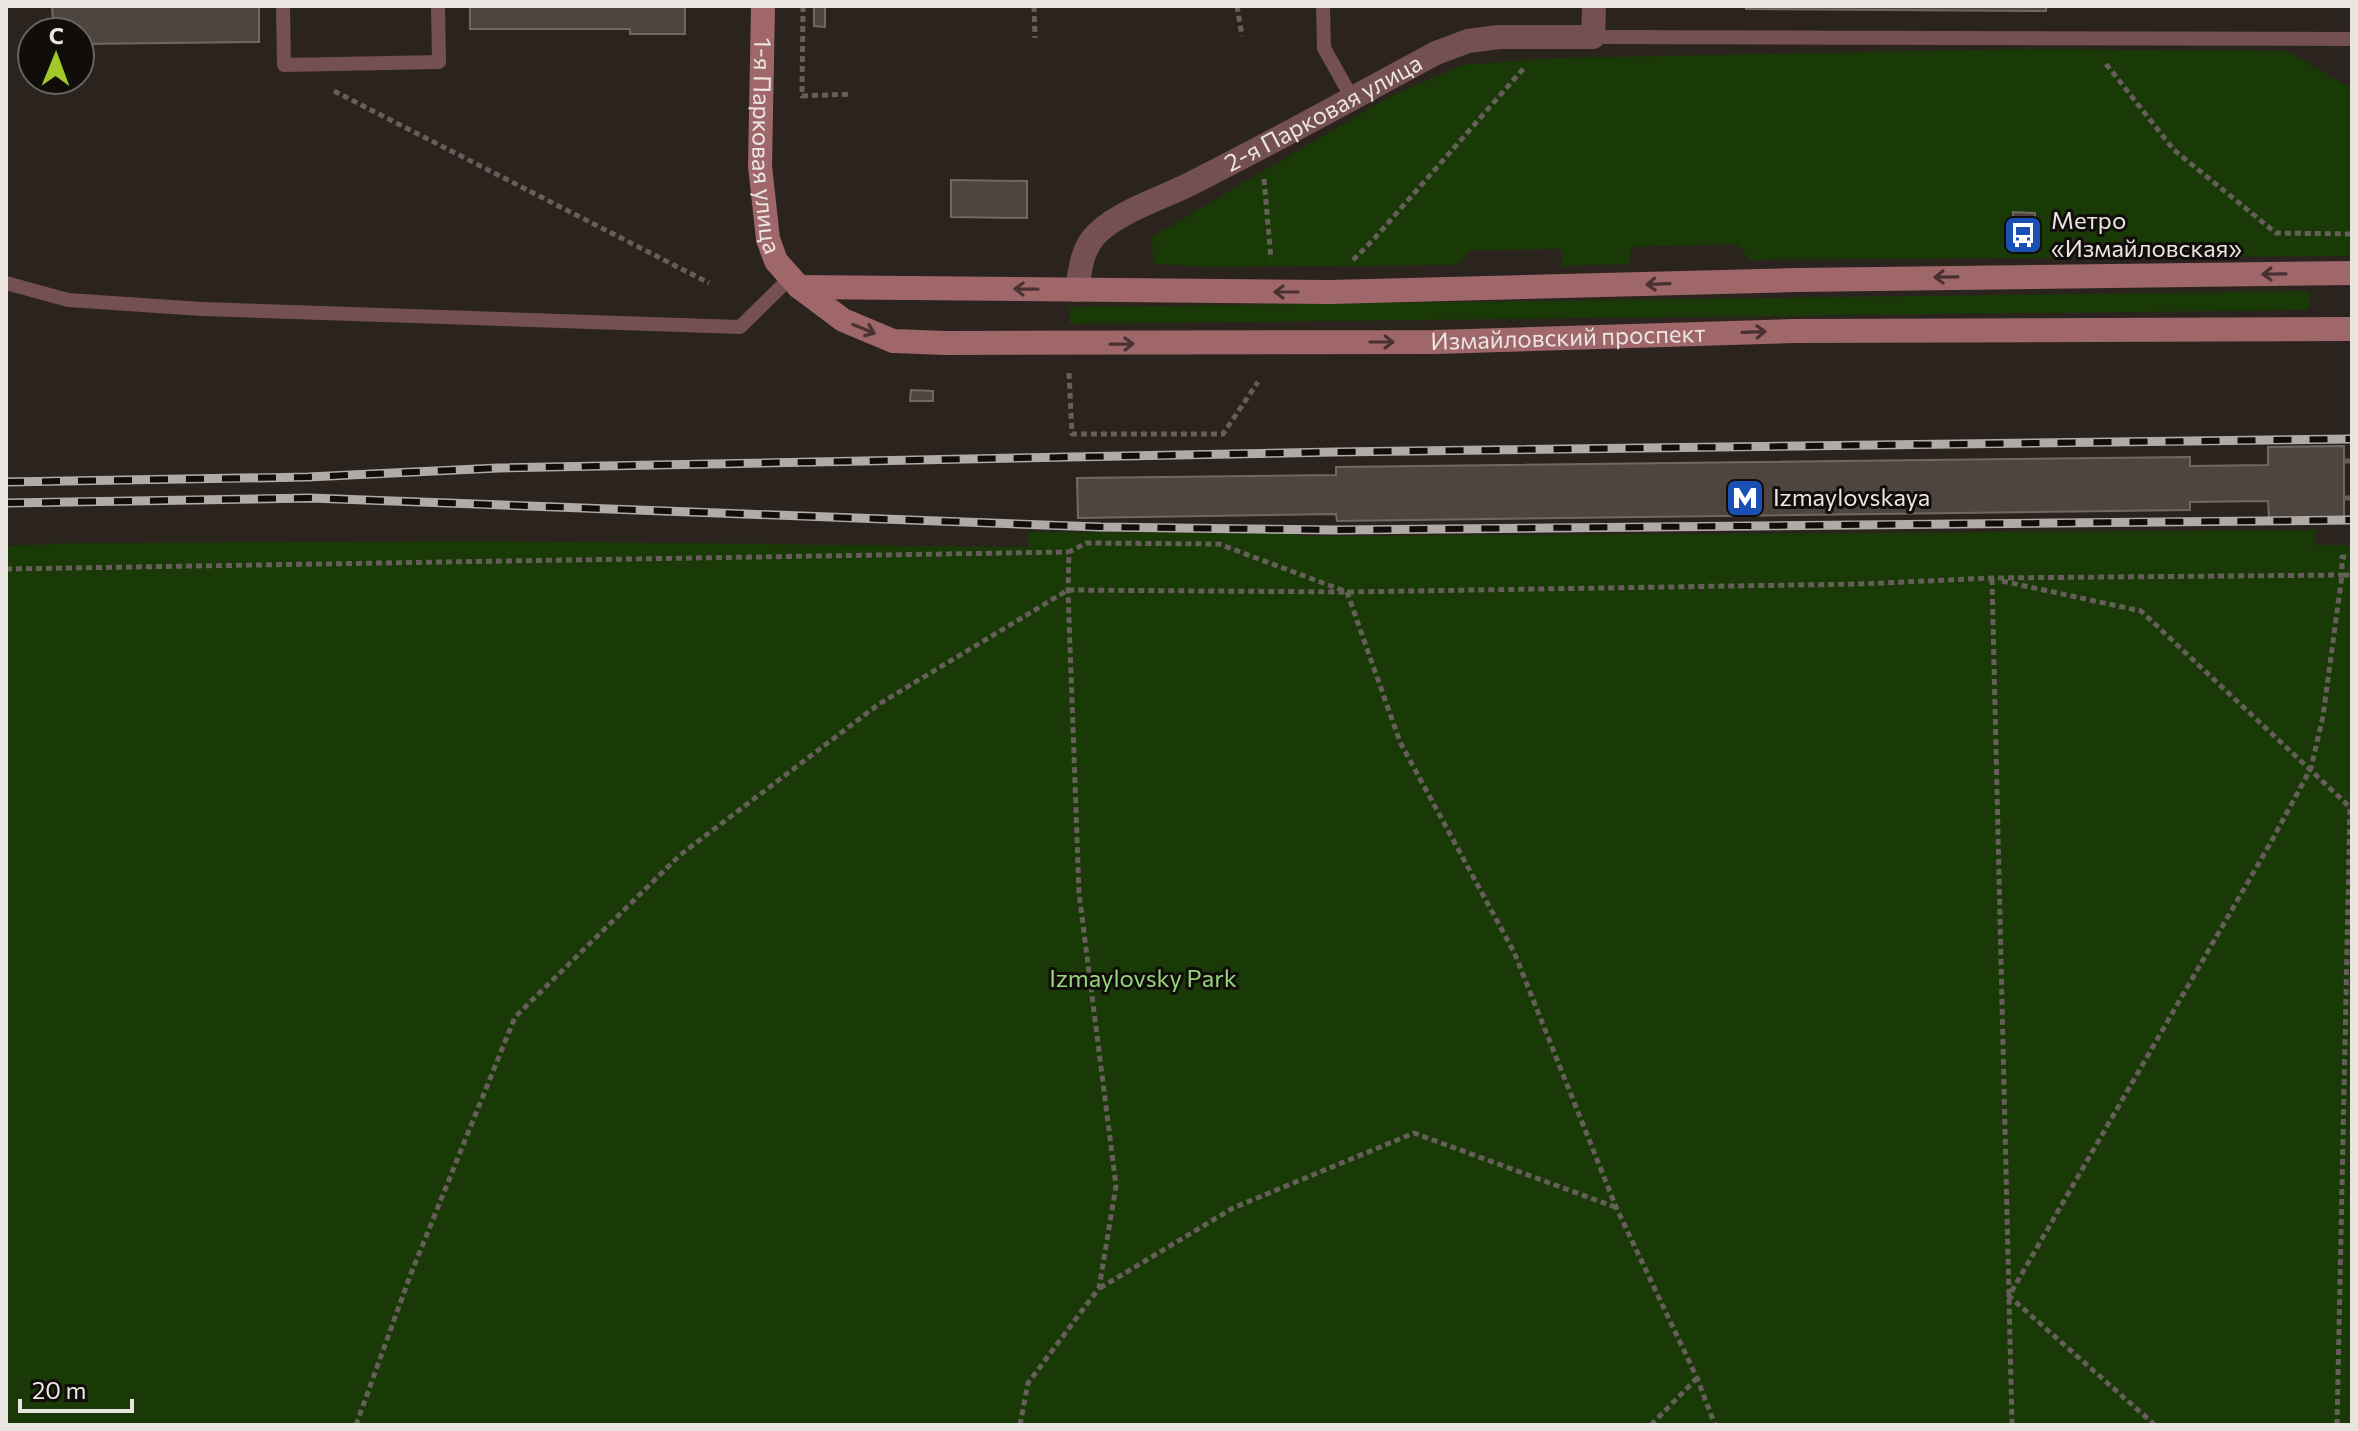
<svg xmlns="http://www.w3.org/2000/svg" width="2358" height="1431" viewBox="0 0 2358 1431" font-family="Commissioner,sans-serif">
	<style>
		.green { fill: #193a06 }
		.building { fill: #4e453f; stroke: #726862; stroke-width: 2 }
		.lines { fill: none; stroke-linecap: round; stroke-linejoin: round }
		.path { stroke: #655e59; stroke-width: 5; stroke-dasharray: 6 4; stroke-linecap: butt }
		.lane { stroke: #745052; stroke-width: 14 }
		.street { stroke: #745052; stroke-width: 24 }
		.secondary { stroke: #a0676b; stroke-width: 24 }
		.rail-casing { stroke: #b1aba7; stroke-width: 9 }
		.rail { stroke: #110d0b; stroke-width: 6; stroke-dasharray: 18; stroke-linecap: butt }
		.oneway { stroke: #4a3131 }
		.labels { text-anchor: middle; stroke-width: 6; stroke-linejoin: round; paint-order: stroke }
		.street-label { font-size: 24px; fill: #eae5e1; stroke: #110d0b }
		.poi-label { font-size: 24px; fill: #eae5e1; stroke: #110d0b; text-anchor: start }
		.park-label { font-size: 24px; fill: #97d77a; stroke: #110d0b }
	</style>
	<rect width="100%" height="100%" fill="#2b231e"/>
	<path class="green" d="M2025,49L2287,51L2345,85H2352V256L1749,260L1737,244L1631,247L1630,264L1561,266V249L1470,250L1458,265L1202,267L1153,263L1152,237L1389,97L1462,65L1555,58Z
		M2309,291V310L1069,324V307Z
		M2315,530L2316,545H2352V1425H6V546L82,543L480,541L1027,547L1028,532L1296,533L1301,536Z"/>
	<path class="building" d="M52,6H259V42L80,44V32H60L53,24Z
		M470,6H685V34H630V29H470Z
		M814,6H825V27L814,26Z
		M1746,6H2046V11L1746,9Z
		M951,180L1027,181V218L951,217Z
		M2013,212L2035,213V223H2013Z
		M911,390L933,391V401H910Z
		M2344,446V518L2269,519L2268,501L2190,502V510L1337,521L1336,514L1078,518L1077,478L1336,475V467L2190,457V466L2268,465V447Z"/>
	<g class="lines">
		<path class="path" d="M803,6L802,96L852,94
			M1034,6L1035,38
			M1237,6L1242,36
			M2106,64L2174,150L2276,233L2352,234
			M334,91L709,283
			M1264,179L1271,259
			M1353,260L1374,239L1524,68
			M1069,373L1072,434H1223L1258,382
			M2344,461H2352
			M2344,498H2352
			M6,569L1069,552
			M1992,579L2012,1425
			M2002,581L2141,611L2352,809
			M1100,1288L1233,1208L1414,1133L1615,1207
			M356,1425L410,1276L515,1017L680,855L879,704L1068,590L1347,592L1860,584L1992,578L2342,575V557H2352
			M1020,1425L1028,1383L1099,1288L1116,1186L1079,893L1068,590L1069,552L1086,543L1219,544L1347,592L1400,742L1514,952L1616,1207L1697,1378L1715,1425
			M1651,1425L1697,1378
			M2155,1425L2009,1296L2271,842L2311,768L2323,716L2342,575H2352
			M2337,1425L2350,807"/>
		<path class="lane" d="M283,6L284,65L439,62L438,6
			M1323,6L1324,48L1352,98
			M1593,37L2352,39
			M6,283L68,300L202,309L740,327L789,279"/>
		<path class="street" id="s1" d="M1077,290C1080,272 1081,253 1093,238C1112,214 1160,199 1188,185C1272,143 1354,97 1436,53L1468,41L1499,37H1593L1594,6"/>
		<g class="secondary">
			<path id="s2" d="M763,6L760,166L768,239L776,261L799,287L843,320L893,341L946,343L1434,342L1794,331L2352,329"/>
			<path d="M799,287L1330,292L1797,280L2352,273"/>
		</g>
		<defs>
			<path id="rail" d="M6,482L308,477L498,468L1336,452L2352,439
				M6,503L310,498L1100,527L1337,530L2352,520"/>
		</defs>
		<use href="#rail" class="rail-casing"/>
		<use href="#rail" class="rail"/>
	</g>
	<defs><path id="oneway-shaft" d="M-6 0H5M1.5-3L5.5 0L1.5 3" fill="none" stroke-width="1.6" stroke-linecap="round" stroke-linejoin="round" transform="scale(2)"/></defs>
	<g class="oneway">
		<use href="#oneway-shaft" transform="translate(2274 274) rotate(179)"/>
		<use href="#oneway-shaft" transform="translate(1946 277) rotate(179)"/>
		<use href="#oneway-shaft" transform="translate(1658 284) rotate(178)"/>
		<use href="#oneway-shaft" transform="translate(1026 289) rotate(-179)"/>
		<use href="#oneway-shaft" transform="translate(1286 292) rotate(180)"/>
		<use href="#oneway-shaft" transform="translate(864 329) rotate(22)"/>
		<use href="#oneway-shaft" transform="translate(1754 332) rotate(-2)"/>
		<use href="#oneway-shaft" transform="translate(1382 342)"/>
		<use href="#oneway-shaft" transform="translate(1122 344) rotate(-1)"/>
	</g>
	<defs>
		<symbol id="bus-square" viewBox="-11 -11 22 22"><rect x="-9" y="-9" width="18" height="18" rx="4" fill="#1a4fb4" stroke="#110d0b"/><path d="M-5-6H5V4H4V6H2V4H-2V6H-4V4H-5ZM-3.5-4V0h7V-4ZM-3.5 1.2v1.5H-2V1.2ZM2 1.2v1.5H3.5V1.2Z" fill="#fff"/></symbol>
		<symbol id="metro-square" viewBox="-11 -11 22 22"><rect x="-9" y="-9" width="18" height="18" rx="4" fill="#1a4fb4" stroke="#110d0b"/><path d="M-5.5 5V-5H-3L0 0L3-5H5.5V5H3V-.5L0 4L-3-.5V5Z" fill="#fff"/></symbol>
	</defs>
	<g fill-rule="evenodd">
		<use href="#bus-square" x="2001" y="213" width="44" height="44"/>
		<use href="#metro-square" x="1723" y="476" width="44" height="44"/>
	</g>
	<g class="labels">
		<g class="street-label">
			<text dy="8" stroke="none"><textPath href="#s1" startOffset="318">2-я Парковая улица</textPath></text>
			<text dy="8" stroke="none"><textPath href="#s2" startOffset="140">1-я Парковая улица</textPath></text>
			<text dy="8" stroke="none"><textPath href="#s2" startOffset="1076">Измайловский проспект</textPath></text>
		</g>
		<g class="poi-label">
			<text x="2051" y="229">Метро<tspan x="2051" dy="28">«Измайловская»</tspan></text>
			<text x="1773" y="506">Izmaylovskaya</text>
		</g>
		<g class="park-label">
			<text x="1143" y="987">Izmaylovsky Park</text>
		</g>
	</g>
	<rect width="2358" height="1431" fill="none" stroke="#eae5e1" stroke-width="16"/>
	<g transform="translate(56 56) rotate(1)"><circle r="38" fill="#110d0b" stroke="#686361" stroke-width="2"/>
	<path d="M0-6L14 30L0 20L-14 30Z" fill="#a1c929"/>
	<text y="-12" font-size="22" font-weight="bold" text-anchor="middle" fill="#eae5e1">С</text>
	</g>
	<path d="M20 1399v12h112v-12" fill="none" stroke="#eae5e1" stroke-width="4"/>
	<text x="32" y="1399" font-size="24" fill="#eae5e1" stroke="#110d0b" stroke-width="6" paint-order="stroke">20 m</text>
</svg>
